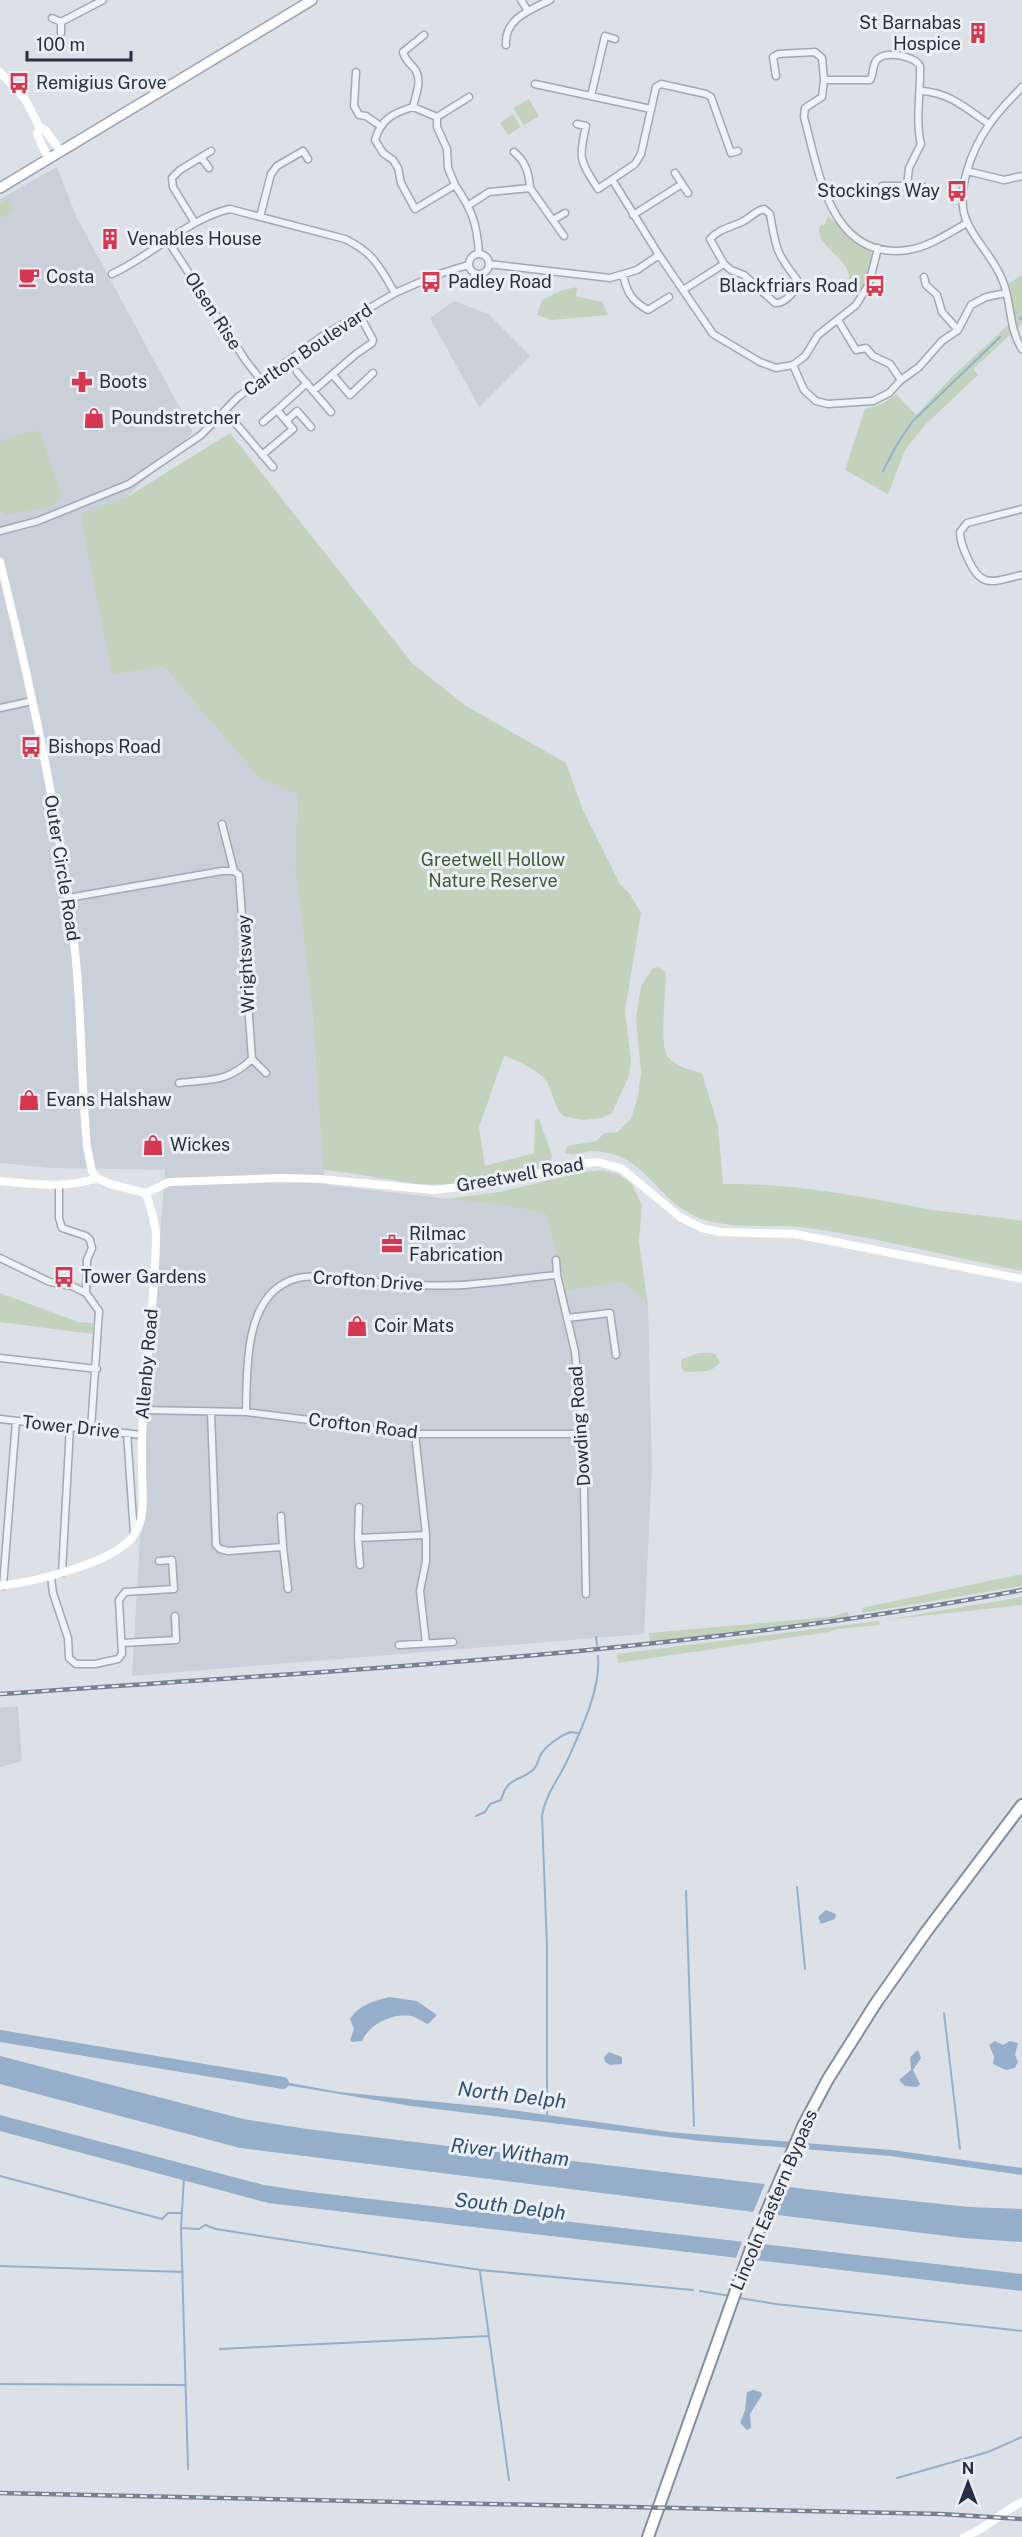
<svg xmlns="http://www.w3.org/2000/svg" width="1022" height="2537" viewBox="0 0 1022 2537" font-family="'Public Sans',sans-serif">
	<style>
		.built { fill: #cad0da }
		.green { fill: #c3d2bd }
		.water { fill: #95afcb }
		.pier { fill: #dce1e8 }
		.lines { fill: none; stroke-linecap: round; stroke-linejoin: round }
		.stream { stroke: #95afcb; stroke-width: 2 }
		.river { stroke: #95afcb; stroke-width: 12 }
		.street-casing { stroke: #a1a8b2; stroke-width: 9 }
		.primary-casing { stroke: #9ba5b4; stroke-width: 12 }
		.highway-casing { stroke: #838e9f; stroke-width: 14 }
		.street { stroke: #eff2f6; stroke-width: 6 }
		.secondary { stroke: #fff; stroke-width: 8 }
		.primary { stroke: #fff; stroke-width: 9 }
		.highway { stroke: #fff; stroke-width: 10 }
		.rail-casing { stroke: #758092; stroke-width: 4.5 }
		.rail { stroke: #ecf0f5; stroke-width: 2; stroke-dasharray: 7; stroke-linecap: butt }
		.labels { text-anchor: middle; stroke-width: 6; stroke-linejoin: round; paint-order: stroke }
		.poi-label { font-size: 18px; fill: #252f3f; stroke: #ecf0f5; text-anchor: start }
		.street-label { font-size: 18px; fill: #252f3f; stroke: #ecf0f5 }
		.park-label { font-size: 18px; fill: #3a5c32; stroke: #ecf0f5 }
		.water-label { font-size: 20px; font-style: italic; fill: #2d4e75; stroke: #ecf0f5 }
	</style>
	<rect width="100%" height="100%" fill="#dce1e8"/>
	<path class="built" d="M57,167L77,218L193,432L127,497L80,516L116,673L164,667L259,778L297,794L295,868L312,1008L323,1171L327,1185L503,1205L546,1214L566,1291L623,1282L648,1305L652,1467L644,1634L132,1676L147,1417L165,1170L52,1168L0,1163V199Z
		M454,301L488,314L530,356L479,407L430,318Z
		M18,1706L22,1761L0,1767V1708Z"/>
	<path class="green" d="M529,99L539,116L524,125L513,108Z
		M513,114L521,127L508,135L500,123Z
		M9,199L14,211L0,218V204Z
		M828,216L848,235L867,247L872,254L867,278L861,292H856C847,281 850,274 846,267C838,253 812,241 821,224L824,226Z
		M1022,275V324L1014,331L1006,285Z
		M577,287L576,296L602,302L608,315L552,320L537,315L542,300L562,290Z
		M1009,324L1011,334L973,369L978,375L926,424L905,450L888,494L845,470L865,409L882,404L896,394L916,415L954,375Z
		M34,430L41,435L62,496L54,506L7,515L0,511V441Z
		M230,433L412,663L466,706L566,763L582,808L620,884L629,893L641,913L625,1011L631,1062L629,1076L612,1113L602,1118L583,1120L563,1116C554,1105 553,1095 547,1082C543,1073 514,1058 504,1056L479,1127L485,1166L534,1153L535,1120L539,1119L552,1155L551,1161L545,1168L515,1175L447,1185L418,1184L328,1170L323,1171L312,1008L295,868L297,794L259,778L164,667L112,674L80,515L127,497Z
		M658,967L666,972C666,989 659,1048 668,1057C677,1067 690,1070 702,1073L718,1126L723,1184C791,1183 856,1196 922,1208C955,1214 989,1215 1022,1221V1271C953,1257 885,1240 816,1229C779,1222 738,1231 702,1219C665,1206 654,1174 623,1158C615,1154 602,1151 592,1151C583,1152 575,1156 565,1153L567,1146L596,1141L605,1133L617,1132L631,1119L638,1096L641,1072L636,1019L641,986L652,969Z
		M602,1170L618,1174L632,1184L642,1205L639,1242L648,1305L623,1282L566,1291L546,1214L503,1205L446,1199L500,1192L585,1172Z
		M0,1293L78,1322L93,1323V1334L0,1322Z
		M699,1353H714L720,1362C714,1374 696,1371 684,1372L681,1366L682,1359Z
		M1022,1574V1586L862,1613V1608Z
		M1022,1597V1605L884,1620Z
		M848,1612L849,1617L650,1642L649,1633L829,1617Z
		M879,1621L880,1625L836,1629L829,1632L618,1663L617,1654Z"/>
	<path class="water" d="M826,1910L836,1914L835,1919L821,1924L818,1917Z
		M389,1997L417,2001L437,2015L428,2024C422,2022 417,2017 411,2016C391,2013 370,2024 362,2041L352,2042L350,2040L354,2029L350,2019C359,2005 373,2001 389,1997Z
		M995,2041L1003,2045L1010,2041L1018,2043L1015,2055L1018,2062L1015,2068L1006,2070L993,2064L994,2056L989,2045Z
		M918,2050L921,2058L913,2070L920,2084L917,2087L905,2086L899,2080L911,2070L910,2057Z
		M609,2052L622,2057V2064L610,2065L605,2062L604,2057Z
		M0,2056L243,2119L307,2129L847,2194L969,2207L1022,2209V2242L963,2238L240,2148L0,2084Z
		M269,2079L339,2092L498,2108L669,2132L892,2150L1022,2168V2175L891,2156L701,2141L411,2106L268,2082Z
		M0,2115L264,2185L310,2192L1022,2274V2291L268,2203L0,2131Z
		M753,2390L761,2392L762,2395L750,2414L751,2428L747,2430L740,2423L745,2410L747,2392Z"/>
	<path class="pier" d="M766,2181L785,2183L771,2217L752,2215Z
		M743,2239L761,2241L753,2263L735,2261Z"/>
	<g class="lines">
		<path class="stream" d="M1020,319L1022,317
			M883,471L896,446L912,422L1000,337
			M596,1637L597,1645
			M476,1816L485,1812L490,1804L501,1800C508,1775 519,1783 534,1769C538,1764 538,1761 540,1756C545,1746 560,1736 570,1732L578,1733
			M797,1887L805,1969
			M686,1891L694,2126
			M944,2013L960,2149
			M547,2117V1948L542,1815C546,1794 558,1780 567,1761C581,1730 601,1689 598,1656
			M0,2176L162,2219L168,2213H181
			M184,2178L181,2228L188,2469
			M181,2228L199,2229L205,2225L216,2229L480,2270L693,2290
			M0,2266L183,2272
			M480,2272L509,2480
			M700,2291L730,2296
			M739,2298L776,2304L1022,2331
			M220,2349L489,2336
			M0,2384L186,2385
			M897,2478L988,2452L1022,2437"/>
		<path class="river" d="M0,2036L283,2083"/>
		<defs>
			<path id="street" d="M521,0L528,11
				M52,18L61,22L103,0
				M61,22V33
				M506,45C504,19 530,10 550,0
				M356,72L354,106L359,115L366,116L379,125
				M776,76L773,57L778,54L815,52L822,58L824,80L822,97L805,108L804,117C819,172 830,261 908,250C929,247 949,233 967,223
				M824,80H870C874,74 872,67 876,61C883,49 915,56 920,66C921,90 915,122 921,144L909,168L907,186H882
				M535,84L651,109
				M1022,87C1011,99 998,111 989,125C972,149 953,195 968,224C977,243 994,259 1002,279C1012,301 1008,328 1022,349
				M921,91C949,92 967,109 989,124
				M591,96L605,36L615,39
				M413,107C416,93 423,80 414,68C409,63 405,59 403,52L424,35
				M437,117L469,97
				M577,124L586,126C578,160 580,160 598,189L635,164L641,154L656,87L661,84L706,94L711,97L731,153L738,151
				M514,152C526,162 529,173 530,188
				M201,157L209,168
				M967,171L1004,180L1022,176
				M613,181L659,255L713,334L760,362L776,368L793,365L805,356L818,335L856,305L869,284L878,248
				M682,184L688,193
				M455,185L448,168L447,149L437,127V117L413,107C393,113 381,119 375,140L383,153L393,160L398,168L401,183L415,209L455,185C472,210 477,223 479,254
				M907,186H922
				M469,205L489,192L530,188L564,236
				M633,215L682,184L675,173
				M260,217L271,174L277,166L303,151L308,159
				M553,220L565,213
				M195,223L173,187L172,178L180,170L211,151
				M168,241L246,361L261,380
				M469 264a10 10 0 1 1 20 0a10 10 0 1 1-20 0Z
				M489,264L610,278L637,270L659,255
				M112,274C151,256 191,217 230,209L345,239C374,253 379,266 395,293
				M623,275C627,293 632,301 648,310L669,297
				M924,277L926,285L937,295L942,312L958,330
				M683,290L724,264L710,239C719,229 731,227 742,222C750,218 755,211 764,209L770,214C776,249 776,253 798,281C797,290 785,304 775,303L744,275L731,270L724,264
				M838,320L856,350L866,348L873,356L890,364L901,380
				M793,365L804,390L816,401L828,404L873,401L889,393L901,380L919,367L942,341L958,330L971,305L986,297L1006,293
				M297,372L331,412
				M333,375L350,395L373,373
				M313,391L356,354L372,343L373,340L359,314
				M225,411L273,467
				M286,421L297,411L311,427
				M263,422L277,410
				M262,455L293,429L277,410L307,383
				M1022,509L967,523L960,532C960,542 964,550 968,559C982,590 993,581 1022,575
				M0,531L38,521L129,484L201,435L238,397L324,335L395,293L436,275L468,265
				M0,708L32,701
				M222,824L234,871
				M68,898L222,871H234L239,875L252,1059C226,1083 212,1079 179,1083
				M252,1059L266,1073
				M59,1185V1218L62,1228L86,1236L90,1240L92,1248L87,1260L86,1293
				M0,1258L50,1282L72,1286L86,1293L99,1311L91,1429
				M556,1260L557,1275L575,1352L583,1434L586,1594
				M567,1318L610,1313L616,1355
				M0,1358L97,1369
				M142,1410L246,1412L317,1421L361,1429L415,1434H583
				M211,1412L216,1545L220,1549L228,1551L283,1547L288,1589
				M246,1412C247,1372 244,1304 285,1283C303,1273 324,1277 343,1279C390,1283 438,1289 484,1283C509,1281 532,1277 557,1275
				M0,1419L141,1435
				M127,1433L134,1534
				M415,1434L426,1535V1561L420,1591L426,1643
				M281,1516L283,1547
				M358,1538L359,1507
				M360,1565L358,1538L426,1535
				M62,1573L70,1427
				M51,1577L53,1593L68,1638L69,1658L76,1664H95L118,1659L122,1654L119,1600L125,1592L174,1589L172,1560L159,1561
				M3,1586L16,1421
				M122,1643L176,1640L175,1616
				M399,1645L453,1642"/>
			<path id="primary" d="M0,188L312,0"/>
			<path id="highway" d="M648,2537L750,2251L803,2126L828,2079L876,2003L926,1932L1022,1805"/>
		</defs>
		<use href="#street" class="street-casing"/>
		<use href="#primary" class="primary-casing"/>
		<use href="#highway" class="highway-casing"/>
		<use href="#street" class="street"/>
		<path class="secondary" d="M0,72L25,99L40,128L45,130L60,150
			M40,128L37,134L48,158
			M0,562C32,690 60,820 75,951C82,1017 81,1082 87,1147L92,1171L97,1178
			M0,1181C32,1184 66,1189 97,1178L110,1184L146,1193L169,1182L281,1178L321,1179L433,1190L504,1182L577,1164L599,1162L622,1169L680,1217L702,1228L719,1232L795,1234L1022,1279
			M0,1586C33,1582 115,1563 134,1535C147,1516 142,1491 142,1469C140,1391 155,1315 156,1237C156,1222 150,1207 146,1193
			M964,2537C986,2529 1001,2512 1022,2502"/>
		<use href="#primary" class="primary"/>
		<use href="#highway" class="highway"/>
		<defs>
			<path id="rail" d="M0,1694C341,1670 685,1654 1022,1590
				M0,2493L941,2514L1022,2519"/>
		</defs>
		<use href="#rail" class="rail-casing"/>
		<use href="#rail" class="rail"/>
	</g>
	<defs>
		<symbol id="building-bare" viewBox="-9 -9 18 18"><path d="M-4-6H4V6H1V3H-1V6H-4ZM-2.5-4.3h1.7v1.8h-1.7ZM.8-4.3h1.7v1.8H.8ZM-2.5-1h1.7V.8h-1.7ZM.8-1h1.7V.8H.8Z" fill="#d63851" stroke="#ecf0f5" stroke-width="2.5" paint-order="stroke"/></symbol>
		<symbol id="bus-bare" viewBox="-9 -9 18 18"><path d="M-5-6H5V4H4V6H2V4H-2V6H-4V4H-5ZM-3.5-4V0h7V-4ZM-3.5 1.2v1.5H-2V1.2ZM2 1.2v1.5H3.5V1.2Z" fill="#d63851" stroke="#ecf0f5" stroke-width="2.5" paint-order="stroke"/></symbol>
		<symbol id="cafe-bare" viewBox="-9 -9 18 18"><path d="M-5.5-4.5H6V0H3Q3 3.5 0 3.5H-2.5Q-5.5 3.5-5.5 0ZM3-3.2v2h1.7v-2ZM-6 4.5H4V6H-6Z" fill="#d63851" stroke="#ecf0f5" stroke-width="2.5" paint-order="stroke"/></symbol>
		<symbol id="pharmacy-bare" viewBox="-9 -9 18 18"><path d="M-2-6h4v4h4v4h-4v4h-4v-4h-4v-4h4Z" fill="#d63851" stroke="#ecf0f5" stroke-width="2.5" paint-order="stroke"/></symbol>
		<symbol id="shop-bare" viewBox="-9 -9 18 18"><path d="M-5-2.5h2.3a2.7 3.5 0 0 1 5.4 0H5L5.5 6h-11ZM-1.5-2.5h3a1.5 2.3 0 0 0-3 0Z" fill="#d63851" stroke="#ecf0f5" stroke-width="2.5" paint-order="stroke"/></symbol>
		<symbol id="office-bare" viewBox="-9 -9 18 18"><path d="M-6-3h4V-5.5h4V-3h4V5H-6ZM-1-4.5V-3h2v-1.5ZM-6 0V1H6V0Z" fill="#d63851" stroke="#ecf0f5" stroke-width="2.5" paint-order="stroke"/></symbol>
	</defs>
	<g fill-rule="evenodd">
		<use href="#building-bare" x="963" y="18" width="30" height="30"/>
		<use href="#bus-bare" x="4" y="68" width="30" height="30"/>
		<use href="#bus-bare" x="942" y="176" width="30" height="30"/>
		<use href="#building-bare" x="95" y="224" width="30" height="30"/>
		<use href="#cafe-bare" x="14" y="262" width="30" height="30"/>
		<use href="#bus-bare" x="416" y="267" width="30" height="30"/>
		<use href="#bus-bare" x="860" y="271" width="30" height="30"/>
		<use href="#pharmacy-bare" x="67" y="367" width="30" height="30"/>
		<use href="#shop-bare" x="79" y="403" width="30" height="30"/>
		<use href="#bus-bare" x="16" y="732" width="30" height="30"/>
		<use href="#shop-bare" x="14" y="1085" width="30" height="30"/>
		<use href="#shop-bare" x="138" y="1130" width="30" height="30"/>
		<use href="#office-bare" x="377" y="1229" width="30" height="30"/>
		<use href="#bus-bare" x="49" y="1262" width="30" height="30"/>
		<use href="#shop-bare" x="342" y="1311" width="30" height="30"/>
	</g>
	<g class="labels">
		<g class="poi-label">
			<text x="961" y="29" text-anchor="end">St Barnabas<tspan x="961" dy="21">Hospice</tspan></text>
			<text x="36" y="89">Remigius Grove</text>
			<text x="940" y="197" text-anchor="end">Stockings Way</text>
			<text x="127" y="245">Venables House</text>
			<text x="46" y="283">Costa</text>
			<text x="448" y="288">Padley Road</text>
			<text x="858" y="292" text-anchor="end">Blackfriars Road</text>
			<text x="99" y="388">Boots</text>
			<text x="111" y="424">Poundstretcher</text>
			<text x="48" y="753">Bishops Road</text>
			<text x="46" y="1106">Evans Halshaw</text>
			<text x="170" y="1151">Wickes</text>
			<text x="409" y="1240">Rilmac<tspan x="409" dy="21">Fabrication</tspan></text>
			<text x="81" y="1283">Tower Gardens</text>
			<text x="374" y="1332">Coir Mats</text>
		</g>
		<g class="street-label">
			<text transform="translate(213 311) rotate(57)" y="6">Olsen Rise</text>
			<text transform="translate(308 350) rotate(-34)" y="6">Carlton Boulevard</text>
			<text transform="translate(62 868) rotate(81)" y="6">Outer Circle Road</text>
			<text transform="translate(246 964) rotate(-93)" y="6">Wrightsway</text>
			<text transform="translate(520 1175) rotate(-10)" y="6">Greetwell Road</text>
			<text transform="translate(368 1281) rotate(4)" y="6">Crofton Drive</text>
			<text transform="translate(147 1364) rotate(-85)" y="6">Allenby Road</text>
			<text transform="translate(363 1426) rotate(7)" y="6">Crofton Road</text>
			<text transform="translate(580 1426) rotate(-94)" y="6">Dowding Road</text>
			<text transform="translate(71 1427) rotate(6)" y="6">Tower Drive</text>
			<text transform="translate(774 2200) rotate(-67)" y="6">Lincoln Eastern Bypass</text>
		</g>
		<g class="park-label">
			<text x="493" y="866">Greetwell Hollow<tspan x="493" dy="21">Nature Reserve</tspan></text>
		</g>
		<g class="water-label">
			<text transform="translate(512 2095) rotate(7)" y="7">North Delph</text>
			<text transform="translate(510 2152) rotate(7)" y="7">River Witham</text>
			<text transform="translate(510 2206) rotate(7)" y="7">South Delph</text>
		</g>
	</g>
	<g transform="translate(968 2483)" stroke="#ecf0f5" stroke-width="4.5" paint-order="stroke">
	<path d="M0-4.5L10 22L0 15L-10 22Z" fill="#252f3f"/>
	<text y="-9" font-size="16" font-weight="bold" text-anchor="middle" fill="#252f3f">N</text>
	</g>
	<path d="M27 51v9h104v-9" fill="none" stroke="#252f3f" stroke-width="3"/>
	<text x="36" y="51" font-size="18" fill="#252f3f" stroke="#ecf0f5" stroke-width="4.5" paint-order="stroke">100 m</text>
</svg>
